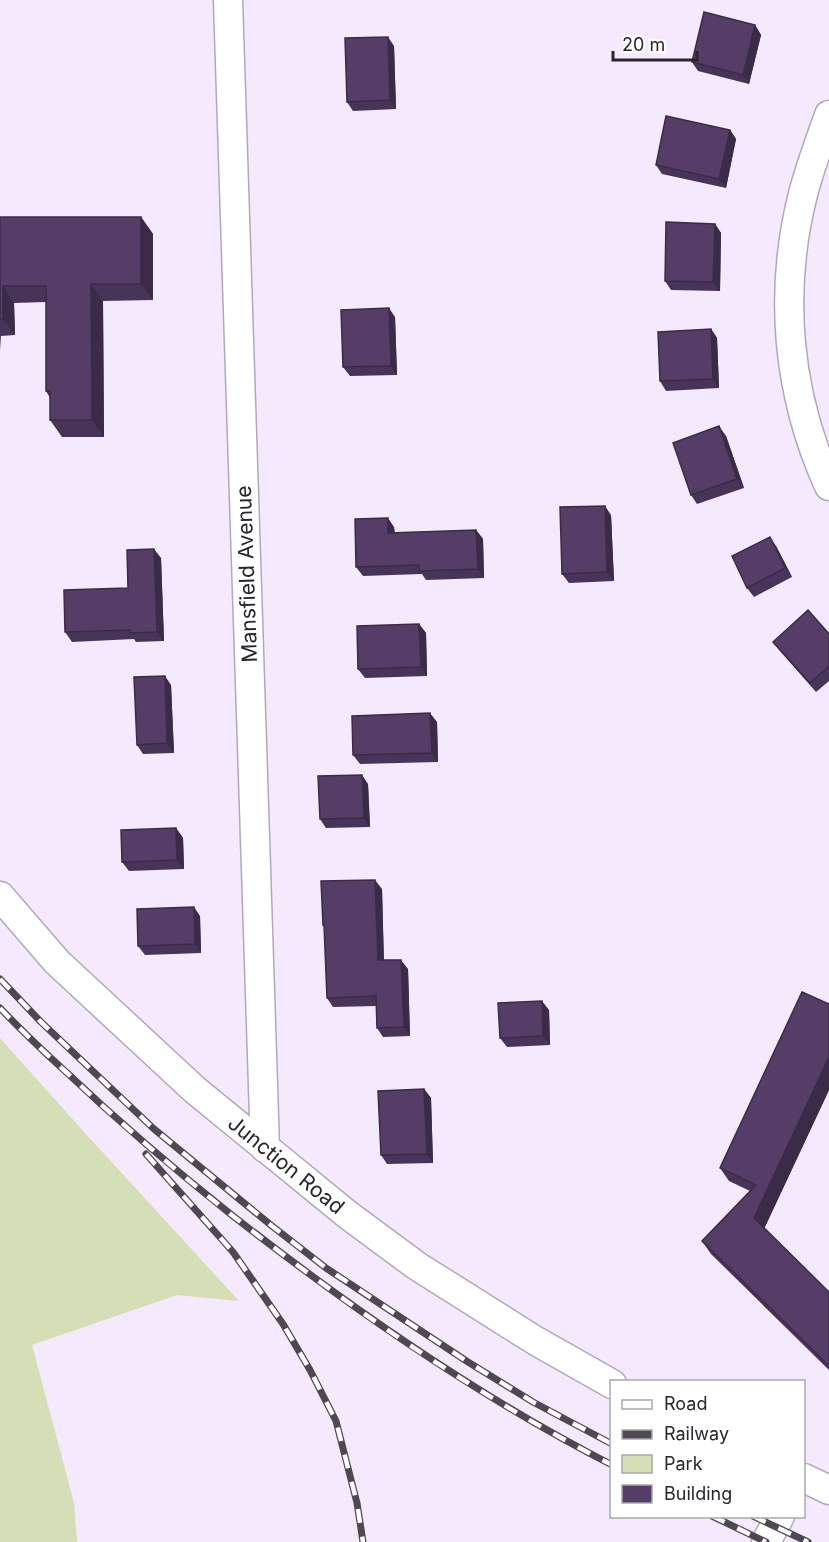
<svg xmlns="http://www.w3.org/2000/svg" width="829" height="1542" viewBox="0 0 829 1542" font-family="Inter,sans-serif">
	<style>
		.green { fill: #d6deb8 }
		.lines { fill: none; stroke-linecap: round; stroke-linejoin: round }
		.minor-casing { stroke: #b2a8bb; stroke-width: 31 }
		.minor { stroke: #fff; stroke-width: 28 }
		.rail-casing { stroke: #4e4852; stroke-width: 7 }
		.rail { stroke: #fff; stroke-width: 4.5; stroke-dasharray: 14; stroke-linecap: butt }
		.wall { fill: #493459 }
		.shaded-wall { fill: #3c2b48 }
		.building { fill: #553d67; stroke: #3c2b48; stroke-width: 1.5 }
		.labels { text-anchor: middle; stroke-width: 6; stroke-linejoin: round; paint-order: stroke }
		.street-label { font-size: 21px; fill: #29252c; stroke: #fff }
	</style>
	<rect width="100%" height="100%" fill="#f4e9fd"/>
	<path class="green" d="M0,1038L84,1132L239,1301L177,1295L32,1345L74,1503L77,1542H0Z"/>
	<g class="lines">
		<defs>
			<path id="minor" d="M228,0L265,1148
				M829,115C820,141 810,167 803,194C778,293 787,393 829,486
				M0,896L57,962L195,1090L348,1215L417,1266L536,1341L612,1384
				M804,1478L829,1490
				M766,1542L780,1516"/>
		</defs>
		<use href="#minor" class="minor-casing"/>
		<use href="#minor" class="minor"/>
		<defs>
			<path id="rail" d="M0,979L41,1022L154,1129L272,1226L326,1268L468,1362L533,1402L612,1444
				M0,1008C21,1030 43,1051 65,1071C119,1122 175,1170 233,1216C352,1309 477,1396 612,1465
				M146,1154L233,1252L283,1324L310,1370L336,1421L357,1503L363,1542
				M712,1516L766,1542
				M753,1516L808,1542"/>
		</defs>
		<use href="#rail" class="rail-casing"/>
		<use href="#rail" class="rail"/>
	</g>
	<path class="wall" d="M755,25L761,35L749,84L698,71L692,62Z
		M394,46L396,109L353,111L347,102Z
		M730,130L736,139L726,188L662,174L656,165Z
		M0,217H141L153,234V300L103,301L104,437H62L50,420V398L46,391V302L14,303L15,335L1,336L0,350Z
		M715,224L721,233L720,291L671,290L665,281Z
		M395,317L397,375L350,376L343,367Z
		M711,329L717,338L719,388L666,391L660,381Z
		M726,436L744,488L697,504L691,495Z
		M611,515L614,581L569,583L562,574Z
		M394,527L395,533L476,530L483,539L484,578L426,580L422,574L363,576L356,567Z
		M776,546L792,577L754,597L747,588Z
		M161,558L164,641L136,642L134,639L72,642L65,632L128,588Z
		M419,624L426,633L427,676L365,678L358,669Z
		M829,634V681L816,692L780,651L773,642Z
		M171,685L174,753L143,754L137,745Z
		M437,722L438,762L360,764L353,755Z
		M368,784L370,827L326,828L320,819Z
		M176,828L183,838L184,869L129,871L122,862Z
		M382,889L384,960L408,969L410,1036L383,1037L377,1028L376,1006L333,1007L327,998L325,927L323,925Z
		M200,916L201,953L145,955L138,946Z
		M829,1004V1090L764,1229L829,1292V1370L711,1254L702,1241L750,1191L729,1181L720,1168Z
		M549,1010L550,1045L507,1047L500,1038Z
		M424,1089L431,1098L433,1163L387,1164L381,1155Z"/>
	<path class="shaded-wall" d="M755,25L761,35L749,84L743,75Z
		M388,37L394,46L396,109L390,100Z
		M730,130L736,139L726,188L719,179Z
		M141,217L153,234V300L141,284Z
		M715,224L721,233L720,291L713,282Z
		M91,284L103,301L104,437L92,420Z
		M3,286L14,303L15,335L3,319Z
		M389,308L395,317L397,375L391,366Z
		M711,329L717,338L719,388L713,379Z
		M719,426L726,436L744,488L737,479Z
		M605,506L611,515L614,581L607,572Z
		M388,518L394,527L395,542L388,533Z
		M476,530L483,539L484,578L478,569Z
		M770,537L776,546L792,577L785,568Z
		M154,549L161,558L164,641L157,632Z
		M419,624L426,633L427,676L421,667Z
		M165,676L171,685L174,753L167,743Z
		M430,713L437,722L438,762L432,753Z
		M362,775L368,784L370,827L364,818Z
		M176,828L183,838L184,869L177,860Z
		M375,880L382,889L384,970L378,960Z
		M194,907L200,916L201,953L195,944Z
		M401,960L408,969L410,1036L404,1027Z
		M542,1001L549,1010L550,1045L543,1036Z
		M829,1057V1090L763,1231L754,1218Z
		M424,1089L431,1098L433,1163L427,1154Z"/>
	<path class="building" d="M704,12L755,25L743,75L692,62Z
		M388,37L390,100L347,102L345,38Z
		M666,116L730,130L719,179L656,165Z
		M0,217H141V284H91L92,420H50V391H46V286H3V319H0Z
		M666,222L715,224L713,282L665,281Z
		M389,308L391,366L343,367L341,310Z
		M711,329L713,379L660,381L658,332Z
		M719,426L737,479L691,495L673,443Z
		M605,506L607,572L562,574L560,507Z
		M388,518V533L476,530L478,569L419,571V565L356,567L355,519Z
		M770,537L785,568L747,588L732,556Z
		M154,549L157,632L130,633V630L65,632L64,590L128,588L127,550Z
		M808,610L829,634V666L810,683L773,642Z
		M419,624L421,667L358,669L357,626Z
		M165,676L167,743L137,745L134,677Z
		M430,713L432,753L353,755L352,716Z
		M362,775L364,818L320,819L318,776Z
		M176,828L177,860L122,862L121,830Z
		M375,880L378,960H401L404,1027L377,1028L376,996L327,998L324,925H323L321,881Z
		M194,907L195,944L138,946L137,909Z
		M802,992L829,1004V1057L754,1218L829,1292V1366L702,1241L756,1185L720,1168Z
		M542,1001L543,1036L500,1038L498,1003Z
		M424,1089L427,1154L381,1155L378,1091Z"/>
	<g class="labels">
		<g class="street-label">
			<text transform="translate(247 574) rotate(-92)" y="7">Mansfield Avenue</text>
			<text transform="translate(286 1165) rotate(39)" y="7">Junction Road</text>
		</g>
	</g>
	<rect x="610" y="1380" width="195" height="138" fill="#ffffff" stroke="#a9a8ab" stroke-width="1.5"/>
	<rect x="622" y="1400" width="30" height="9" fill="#ffffff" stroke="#a9a8ab" stroke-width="1.5"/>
	<text x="664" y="1410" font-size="18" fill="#29252c">Road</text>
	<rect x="622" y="1430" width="30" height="9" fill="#4e4852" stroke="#a9a8ab" stroke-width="1.5"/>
	<text x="664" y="1440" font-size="18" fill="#29252c">Railway</text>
	<rect x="622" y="1455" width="30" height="18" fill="#d6deb8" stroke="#a9a8ab" stroke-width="1.5"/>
	<text x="664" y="1470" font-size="18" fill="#29252c">Park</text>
	<rect x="622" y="1485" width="30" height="18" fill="#553d67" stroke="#a9a8ab" stroke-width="1.5"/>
	<text x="664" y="1500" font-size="18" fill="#29252c">Building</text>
	<path d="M613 51v9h84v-9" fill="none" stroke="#29252c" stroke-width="3"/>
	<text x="622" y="51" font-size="18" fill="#29252c" stroke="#ffffff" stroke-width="4.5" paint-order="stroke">20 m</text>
</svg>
